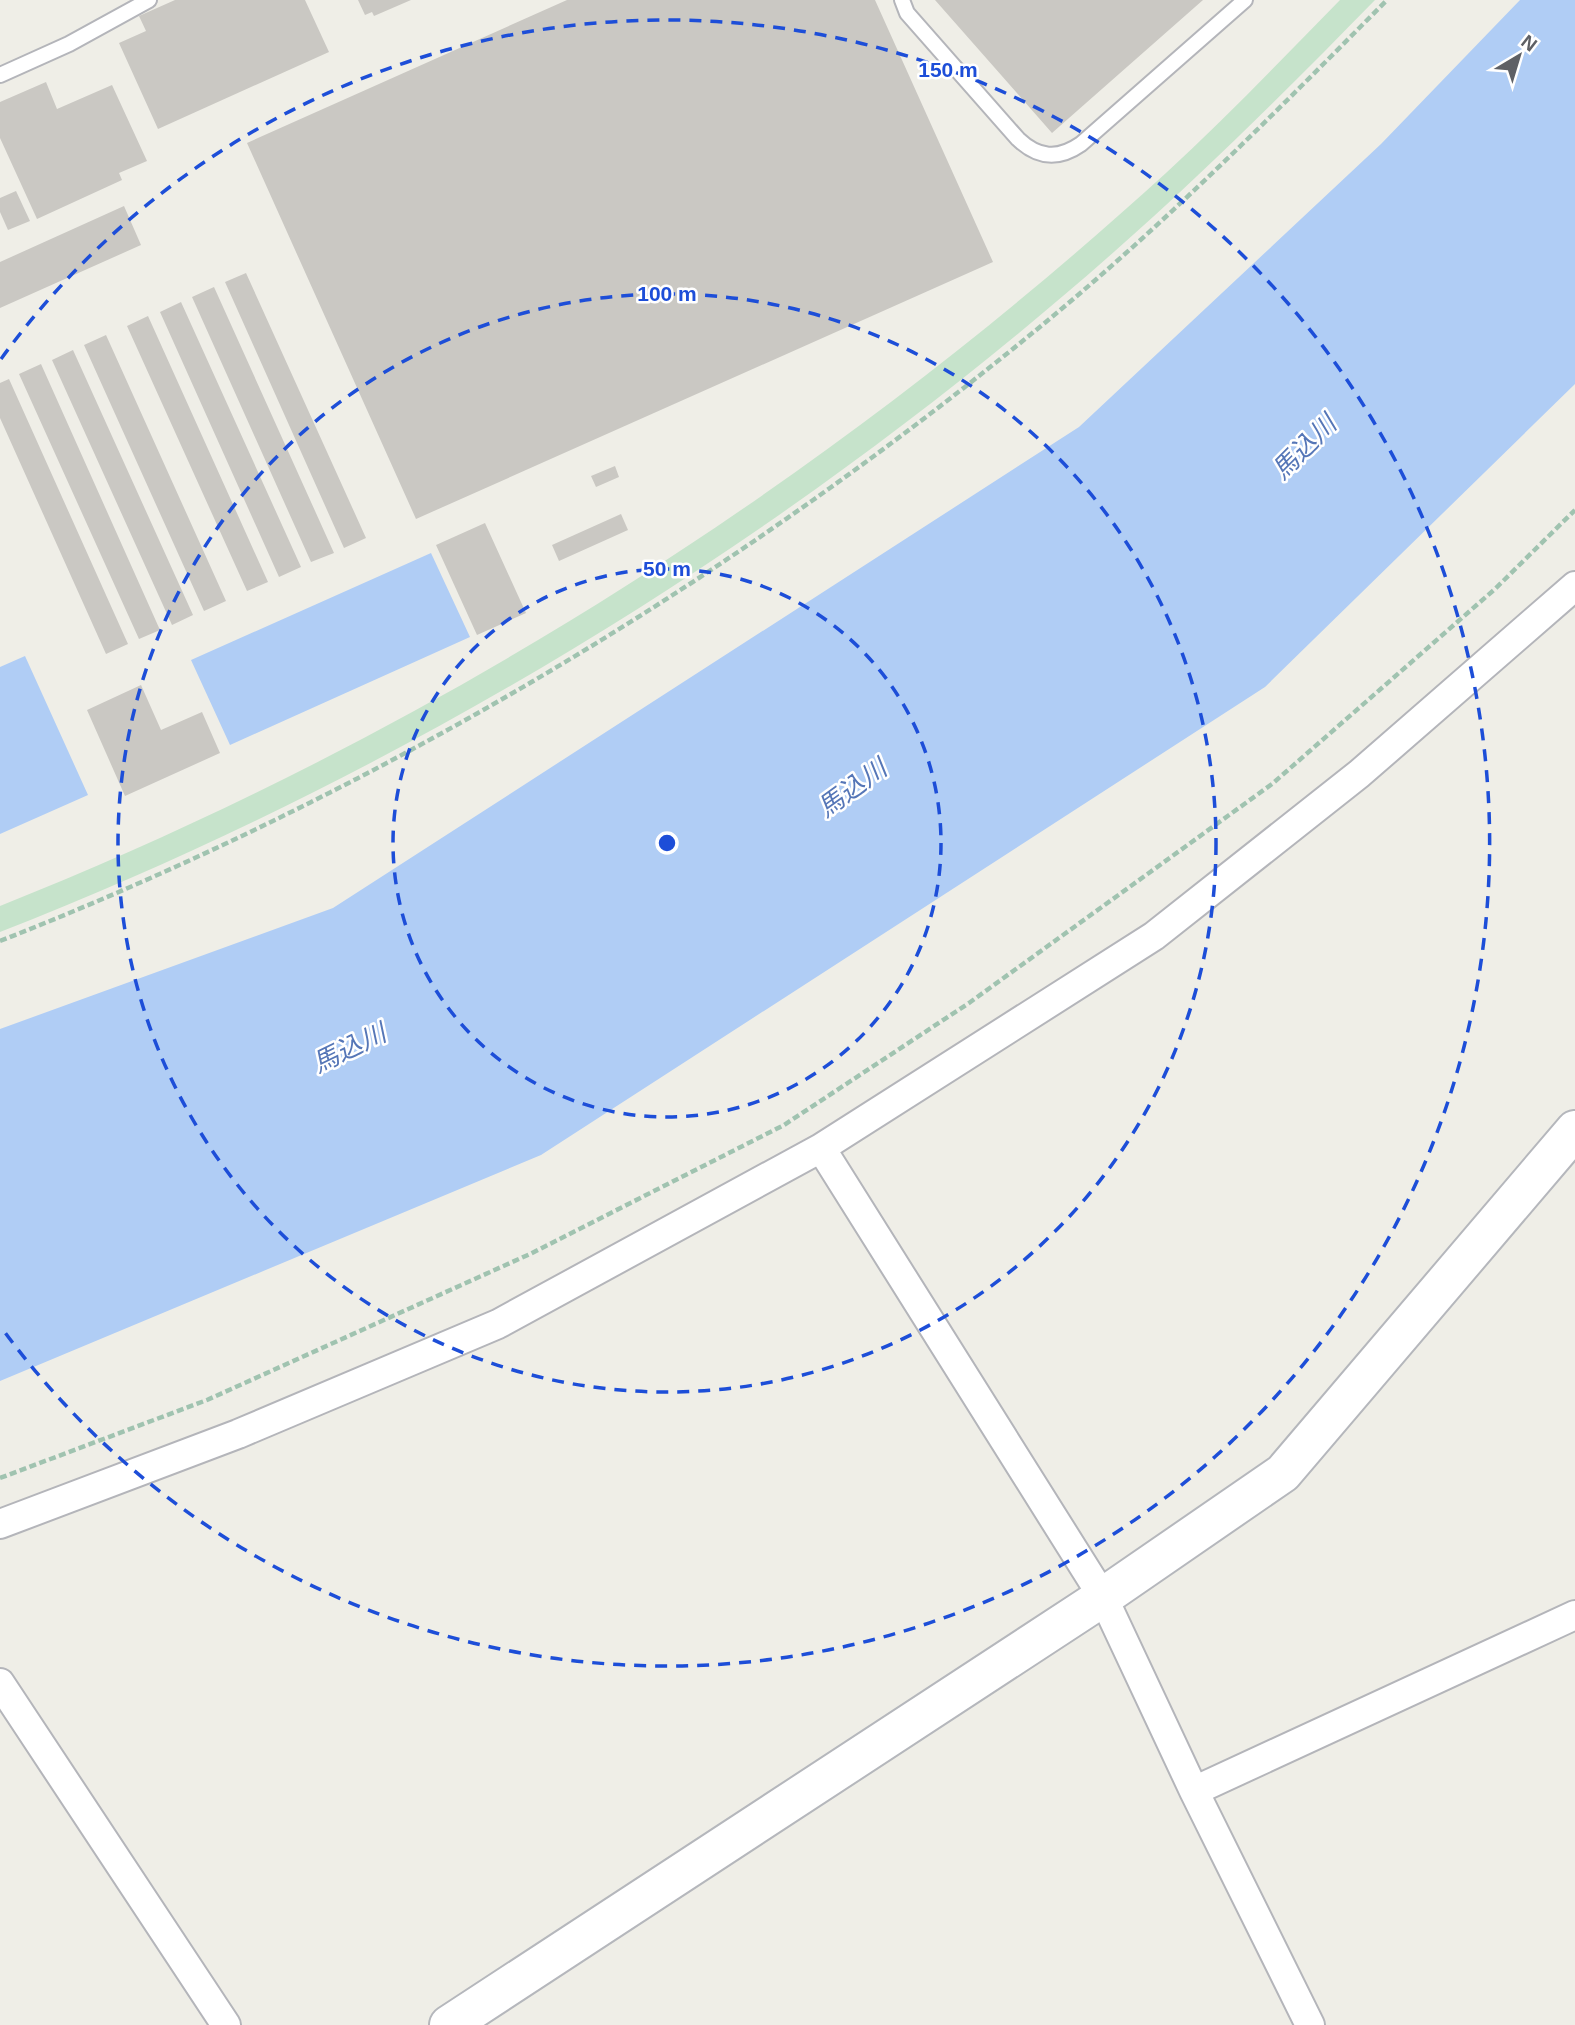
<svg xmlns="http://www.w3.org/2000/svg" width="1575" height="2025" viewBox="0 0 1575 2025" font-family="Arial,'Noto Sans JP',sans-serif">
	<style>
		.green { fill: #c6e3cb }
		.water { fill: #b0cdf5 }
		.building { fill: #cac8c3 }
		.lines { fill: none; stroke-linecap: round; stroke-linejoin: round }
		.lane-casing { stroke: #b4b5ba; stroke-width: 18 }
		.street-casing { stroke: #b4b5ba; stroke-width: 32 }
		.secondary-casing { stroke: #b5b7bc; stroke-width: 42 }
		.path { stroke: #a0c3b0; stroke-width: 4.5; stroke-dasharray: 7 3.5; stroke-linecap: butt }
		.lane { stroke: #fff; stroke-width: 14 }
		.street { stroke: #fff; stroke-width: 28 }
		.secondary { stroke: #fff; stroke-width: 38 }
		.ring { fill: none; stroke: #1d4ed8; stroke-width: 3.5; stroke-dasharray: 12 9 }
		.labels { text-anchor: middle; stroke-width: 5; stroke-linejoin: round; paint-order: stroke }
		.water-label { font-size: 26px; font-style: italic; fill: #5576b7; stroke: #fff }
		.centre { fill: #1d4ed8; stroke: #fff; stroke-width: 3.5 }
		.ring-label { font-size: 21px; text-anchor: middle; font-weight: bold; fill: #1d4ed8; stroke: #fff; stroke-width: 5; stroke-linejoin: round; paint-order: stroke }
	</style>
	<rect width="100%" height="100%" fill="#efeee7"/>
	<path class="green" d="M1340,0H1375C1291,86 1206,171 1115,251C788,540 406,773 0,932V906C430,735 825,484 1166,173C1226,118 1283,58 1340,0Z"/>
	<path class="water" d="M1520,0H1575V384L1265,687L541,1155L0,1381V1029L333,908L1079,427L1381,144Z
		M431,553L470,637L230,745L191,660Z
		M25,656L88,795L0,834V667Z"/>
	<path class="building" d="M175,0H305L329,52L158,129L119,43L146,31L139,16Z
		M358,0H411L374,16L372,12L365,15Z
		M567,0H875L993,262L416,519L247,143Z
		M935,0H1203L1052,133Z
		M46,82L57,109L112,85L147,161L119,173L122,180L37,219L0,138V102Z
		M16,191L30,221L8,230L0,212V198Z
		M124,206L141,245L0,308V262Z
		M246,273L366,538L344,548L225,282Z
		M214,287L334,553L311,562L192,297Z
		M181,302L301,567L279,577L160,312Z
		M148,316L268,582L247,591L127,326Z
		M106,335L226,601L204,611L84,345Z
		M73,350L193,615L172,625L52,360Z
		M41,364L160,630L139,639L19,374Z
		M9,379L128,644L106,654L0,418V383Z
		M615,466L619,477L596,487L591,476Z
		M621,514L628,530L559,561L552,545Z
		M485,523L526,613L477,635L436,545Z
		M141,685L161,730L202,712L220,753L125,796L87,710Z"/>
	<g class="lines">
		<defs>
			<path id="lane" d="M902,0L907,13L1018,139C1038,158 1058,160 1081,144L1245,0
				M0,75L69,44L149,0"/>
			<path id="street" d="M0,1524L238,1434L498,1324L821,1148
				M0,1683L226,2025
				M1194,1791L1575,1615
				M1310,2025L1194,1791L1103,1597L821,1148L1154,936L1359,774L1575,586"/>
			<path id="secondary" d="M449,2025L1103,1597L1283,1473L1575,1130"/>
		</defs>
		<use href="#lane" class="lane-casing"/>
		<use href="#street" class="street-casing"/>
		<use href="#secondary" class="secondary-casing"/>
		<path class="path" d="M0,941C377,793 728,583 1041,326C1164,225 1275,113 1387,0
			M0,1478L207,1400L530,1254L784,1125L969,1003L1272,784L1495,589L1575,510"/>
		<use href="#lane" class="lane"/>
		<use href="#street" class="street"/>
		<use href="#secondary" class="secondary"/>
	</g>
	<g class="ring">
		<circle cx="667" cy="843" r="274"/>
		<circle cx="667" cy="843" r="549"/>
		<path d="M1 359A823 823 0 1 1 1 1327"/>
	</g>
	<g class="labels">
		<g class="water-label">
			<text transform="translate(1304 447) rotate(-45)" y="9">馬込川</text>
			<text transform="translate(852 788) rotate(-36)" y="9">馬込川</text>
			<text transform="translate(349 1048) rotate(-26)" y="9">馬込川</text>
		</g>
	</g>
	<circle cx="667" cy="843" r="10" class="centre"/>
	<g class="ring-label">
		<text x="948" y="77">150 m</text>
		<text x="667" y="301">100 m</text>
		<text x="667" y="576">50 m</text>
	</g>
	<g transform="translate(1519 56) rotate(38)" stroke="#ffffff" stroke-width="5" paint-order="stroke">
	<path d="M0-5L12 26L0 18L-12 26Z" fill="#5e6065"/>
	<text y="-10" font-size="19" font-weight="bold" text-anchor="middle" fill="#5e6065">N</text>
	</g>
</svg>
